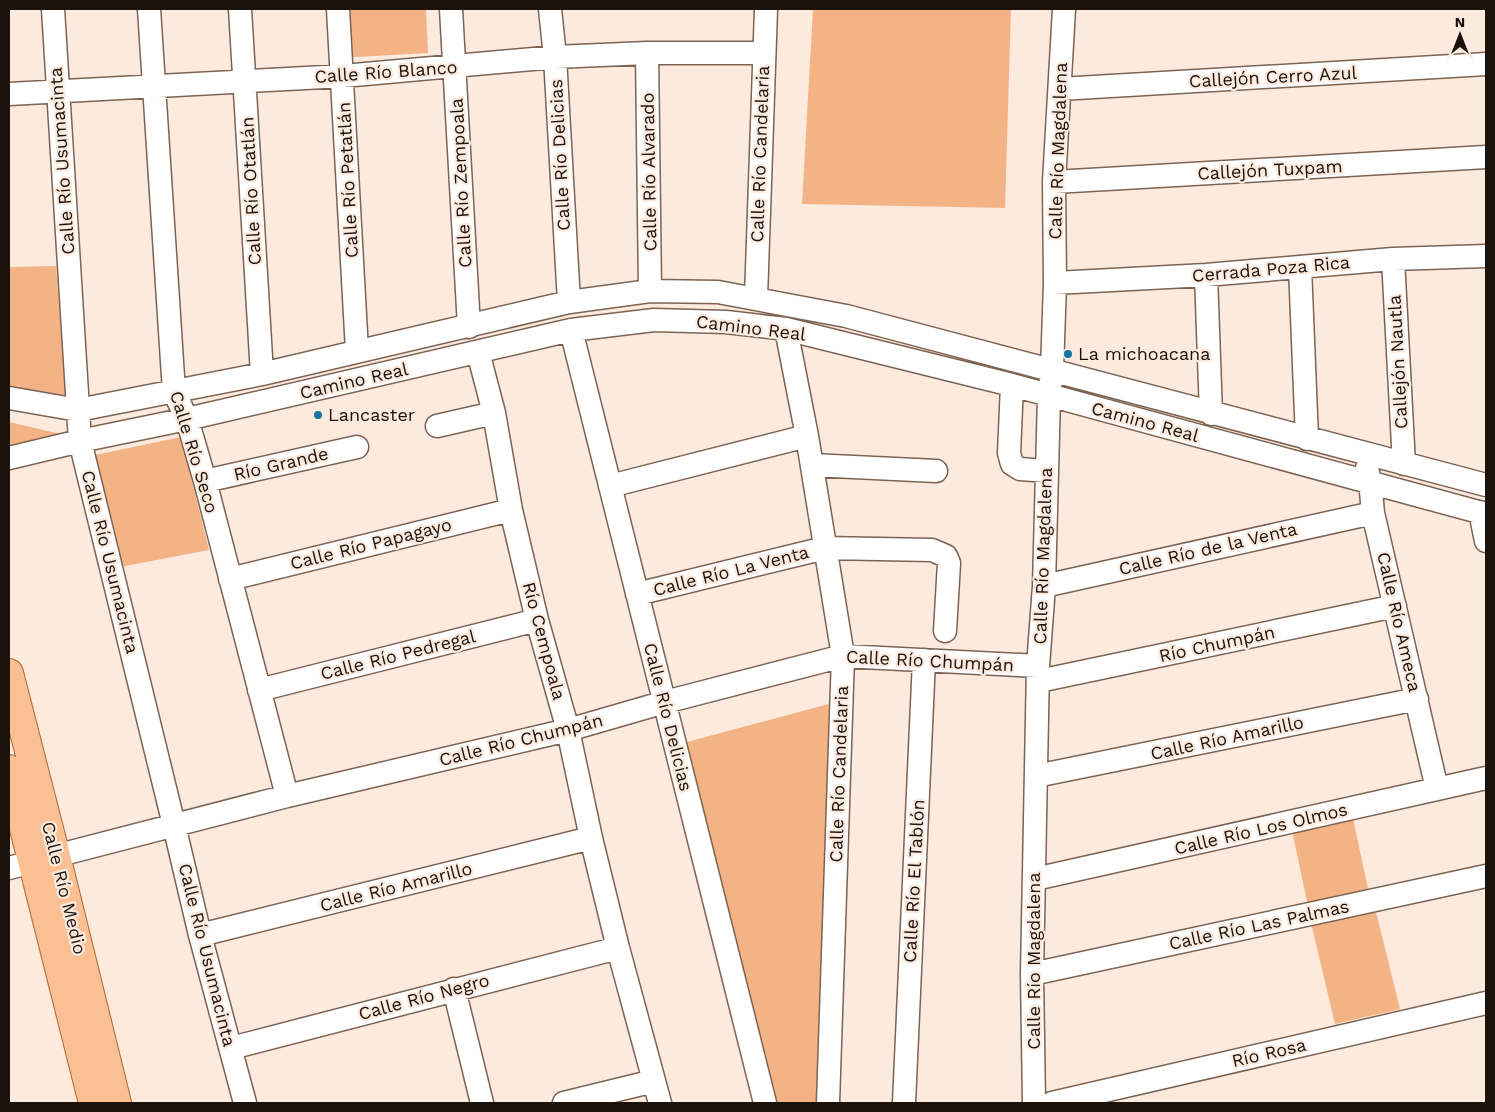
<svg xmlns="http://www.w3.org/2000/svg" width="1495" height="1112" viewBox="0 0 1495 1112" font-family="'Work Sans',sans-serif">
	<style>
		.green { fill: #f4b385 }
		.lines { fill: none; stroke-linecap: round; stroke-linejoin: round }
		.minor-casing { stroke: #7c6352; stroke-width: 25 }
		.major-casing { stroke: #aa6734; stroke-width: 30 }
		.minor { stroke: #fff; stroke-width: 22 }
		.major { stroke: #fabf92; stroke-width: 28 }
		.poi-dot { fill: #1174a1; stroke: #fceade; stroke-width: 2 }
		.labels { text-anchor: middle; stroke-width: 4.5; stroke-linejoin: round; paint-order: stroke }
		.street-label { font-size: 18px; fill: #1c120c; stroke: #fceade }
		.poi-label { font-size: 18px; fill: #1c120c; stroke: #fceade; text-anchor: start }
	</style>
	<rect width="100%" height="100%" fill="#fceade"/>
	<path class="green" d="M334,9H426L428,53L338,58Z
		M813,9H1011L1005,208L802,204Z
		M56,266L66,396L9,388V267Z
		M9,422L69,436L9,448Z
		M181,437L209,550L120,567L95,455Z
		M836,702L817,1103H753L665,748Z
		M1352,814L1369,893L1308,906L1291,826Z
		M1375,908L1400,1009L1335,1024L1311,923Z"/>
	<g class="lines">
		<defs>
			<path id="minor" d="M53,9L80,441L174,825L200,935L245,1103
				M149,9L174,392L187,419L205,481L287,796
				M240,9L262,374
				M338,9L357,351
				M451,9L469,327
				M550,9L555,57L569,302
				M647,53L650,291
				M1060,89L1486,64
				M9,94L343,76L555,57L647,53H764
				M1054,182L1486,157
				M1393,259L1404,464
				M1300,267L1307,439
				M1206,275L1211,414
				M1055,283L1206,275L1393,259L1486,256
				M756,298L766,9
				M786,329L807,436L843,656L828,1103
				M571,330L765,1103
				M478,352L494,413L511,510L537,620L568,730L591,838L618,948L660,1103
				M1012,385L1009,453L1012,464L1020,469L1047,471
				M9,398L78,410L262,374L569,302L650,291L718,292L846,316L1486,485
				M437,426L494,413
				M9,458L80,441L187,419L571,330L654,320L726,322L786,329L1012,385L1486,514
				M812,465L936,471
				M1367,468L1370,481L1373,513L1437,789
				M205,481L357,447
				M610,486L807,436
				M1480,512L1486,541
				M230,579L511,510
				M1044,586L1373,513
				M637,594L825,548L932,550L946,556L949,563L945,631
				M1039,681L1395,606
				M259,690L537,620
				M1036,776L1417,699
				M9,868L287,796L568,730L665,702L843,656L1038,666
				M1035,879L1486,778
				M200,935L591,838
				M1032,974L1486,876
				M454,989L482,1103
				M231,1048L618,948
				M564,1103L654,1081
				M904,1103L924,660
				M1034,1103L1032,974L1038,666L1044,586L1049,396L1052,370L1055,283L1054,182L1064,9
				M1052,1103L1486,1003"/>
			<path id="major" d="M9,673L56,856L117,1103
				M9,769L93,1103"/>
		</defs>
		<use href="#minor" class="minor-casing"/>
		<use href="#major" class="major-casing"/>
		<use href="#minor" class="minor"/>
		<use href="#major" class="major"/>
	</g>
	<g class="poi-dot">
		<circle cx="1068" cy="354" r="5"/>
		<circle cx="318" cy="415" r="5"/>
	</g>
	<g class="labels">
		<g class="street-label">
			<text transform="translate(386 72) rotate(-4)" y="6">Calle Río Blanco</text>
			<text transform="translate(1273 77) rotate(-3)" y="6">Callejón Cerro Azul</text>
			<text transform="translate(1058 151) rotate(-88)" y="6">Calle Río Magdalena</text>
			<text transform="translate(760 154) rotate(-88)" y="6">Calle Río Candelaria</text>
			<text transform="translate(560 155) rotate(-93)" y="6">Calle Río Delicias</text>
			<text transform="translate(62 161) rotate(-94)" y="6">Calle Río Usumacinta</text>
			<text transform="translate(1270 170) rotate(-3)" y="6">Callejón Tuxpam</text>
			<text transform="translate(649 172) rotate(-91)" y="6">Calle Río Alvarado</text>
			<text transform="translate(348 180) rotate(-93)" y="6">Calle Río Petatlán</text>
			<text transform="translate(461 183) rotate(-93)" y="6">Calle Río Zempoala</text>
			<text transform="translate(251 191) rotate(-93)" y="6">Calle Río Otatlán</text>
			<text transform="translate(1271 269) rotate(-5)" y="6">Cerrada Poza Rica</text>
			<text transform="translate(751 328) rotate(7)" y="6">Camino Real</text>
			<text transform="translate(1398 362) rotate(-93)" y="6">Callejón Nautla</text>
			<text transform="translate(354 381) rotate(-13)" y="6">Camino Real</text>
			<text transform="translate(1145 422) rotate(15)" y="6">Camino Real</text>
			<text transform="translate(194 452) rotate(73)" y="6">Calle Río Seco</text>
			<text transform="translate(281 464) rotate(-13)" y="6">Río Grande</text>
			<text transform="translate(371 544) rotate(-14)" y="6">Calle Río Papagayo</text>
			<text transform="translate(1208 549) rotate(-13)" y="6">Calle Río de la Venta</text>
			<text transform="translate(1043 556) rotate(-88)" y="6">Calle Río Magdalena</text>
			<text transform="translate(110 562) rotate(76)" y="6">Calle Río Usumacinta</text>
			<text transform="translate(731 571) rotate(-14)" y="6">Calle Río La Venta</text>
			<text transform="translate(1399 622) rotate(77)" y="6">Calle Río Ameca</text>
			<text transform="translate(544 641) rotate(75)" y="6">Río Cempoala</text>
			<text transform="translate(1217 644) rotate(-12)" y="6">Río Chumpán</text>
			<text transform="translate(398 655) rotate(-14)" y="6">Calle Río Pedregal</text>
			<text transform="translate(930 661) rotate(3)" y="6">Calle Río Chumpán</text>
			<text transform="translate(668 717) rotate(76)" y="6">Calle Río Delicias</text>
			<text transform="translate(1227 738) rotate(-12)" y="6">Calle Río Amarillo</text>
			<text transform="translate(521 740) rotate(-14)" y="6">Calle Río Chumpán</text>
			<text transform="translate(839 774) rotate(-88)" y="6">Calle Río Candelaria</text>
			<text transform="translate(1261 829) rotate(-13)" y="6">Calle Río Los Olmos</text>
			<text transform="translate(914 881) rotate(-87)" y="6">Calle Río El Tablón</text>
			<text transform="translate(396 887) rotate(-14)" y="6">Calle Río Amarillo</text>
			<text transform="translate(64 888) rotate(76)" y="6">Calle Río Medio</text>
			<text transform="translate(1259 925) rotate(-12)" y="6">Calle Río Las Palmas</text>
			<text transform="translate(207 955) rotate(76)" y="6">Calle Río Usumacinta</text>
			<text transform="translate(1034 961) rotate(-90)" y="6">Calle Río Magdalena</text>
			<text transform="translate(424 997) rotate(-15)" y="6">Calle Río Negro</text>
			<text transform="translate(1269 1053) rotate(-13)" y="6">Río Rosa</text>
		</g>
		<g class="poi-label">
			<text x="1078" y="360">La michoacana</text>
			<text x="328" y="421">Lancaster</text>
		</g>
	</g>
	<rect width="1495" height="1112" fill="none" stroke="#1c120c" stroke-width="20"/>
	<g transform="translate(1460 35)" stroke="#fceade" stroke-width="4" paint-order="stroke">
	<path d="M0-4L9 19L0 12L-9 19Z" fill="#1c120c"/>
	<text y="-8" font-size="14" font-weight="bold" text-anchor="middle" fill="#1c120c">N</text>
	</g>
</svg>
